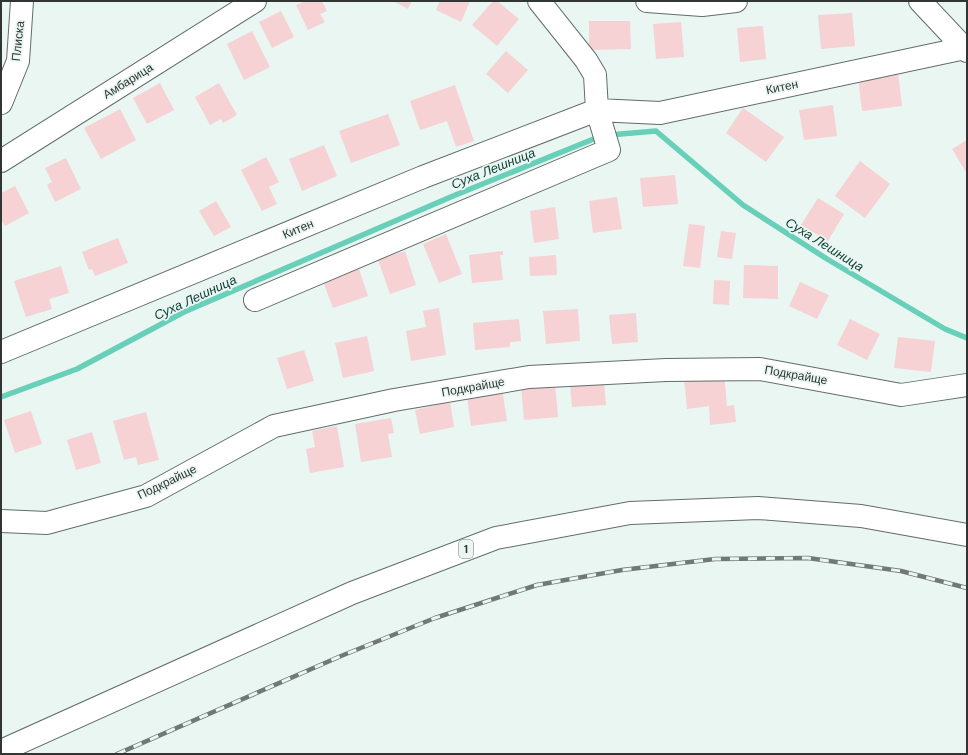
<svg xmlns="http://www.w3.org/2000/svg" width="968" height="755" viewBox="0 0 968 755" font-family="'DM Sans',sans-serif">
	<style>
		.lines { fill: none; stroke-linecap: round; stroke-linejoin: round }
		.stream { stroke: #68cfb9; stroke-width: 5.5 }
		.building { fill: #f6d2d4 }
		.minor-casing { stroke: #626d6a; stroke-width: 24 }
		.highway-casing { stroke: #626d6a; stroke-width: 24 }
		.minor { stroke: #fff; stroke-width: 22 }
		.highway { stroke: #fff; stroke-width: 22 }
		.rail-casing { stroke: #717876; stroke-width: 4.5 }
		.rail { stroke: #e9f6f2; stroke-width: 3; stroke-dasharray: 9; stroke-linecap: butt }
		.labels { text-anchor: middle; stroke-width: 3.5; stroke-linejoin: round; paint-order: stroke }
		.shield { fill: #e9f6f2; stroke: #68706e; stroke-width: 1 }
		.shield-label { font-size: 11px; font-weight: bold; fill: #313635 }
		.street-label { font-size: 12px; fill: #313635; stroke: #e9f6f2 }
		.water-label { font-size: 13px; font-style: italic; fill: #0c3d34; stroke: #e9f6f2 }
	</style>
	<rect width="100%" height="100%" fill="#e9f6f2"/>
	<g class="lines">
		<path class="stream" d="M609,135L656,131L743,205L827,259L945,329L967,338
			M1,397L77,369L184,312L453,196L601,136"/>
	</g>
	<path class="building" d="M306,1H322L327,11L320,14L325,22L308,30L296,5Z
		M393,1H412L408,9Z
		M440,1H470L461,22L436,10Z
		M493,1H497L519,19L497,46L472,25Z
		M281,11L294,37L272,48L259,22Z
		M852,13L855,46L821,49L818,15Z
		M589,21H630L631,49L589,50Z
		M681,22L684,57L656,59L653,24Z
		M763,26L766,59L740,62L737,28Z
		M252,31L270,67L244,80L227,44Z
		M506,51L528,70L508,93L486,74Z
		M898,72L902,106L862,111L858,77Z
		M160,83L174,110L147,124L133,98Z
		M219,83L237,115L223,123L221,119L210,125L195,97Z
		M455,85L474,141L456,147L447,121L420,130L410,101Z
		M833,105L837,136L804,140L799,110Z
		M743,108L784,137L766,162L726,133Z
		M120,109L136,140L101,159L84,128Z
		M388,114L400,145L351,163L339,131Z
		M967,140V174L952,149Z
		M324,145L337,176L302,191L289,159Z
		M266,157L279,182L269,187L277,204L262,211L241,170Z
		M66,158L81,189L55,202L47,185L52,182L45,168Z
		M860,161L890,184L865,218L835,196Z
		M675,175L678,204L643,207L640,178Z
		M15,186L29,213L5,226L1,219V193Z
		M617,197L622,229L593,233L589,201Z
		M818,198L844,214L828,241L801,225Z
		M216,201L231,227L214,236L199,211Z
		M555,207L559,239L534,243L530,211Z
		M689,224L705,226L700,268L683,266Z
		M721,231L736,233L732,259L717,257Z
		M446,234L462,274L439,283L423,244Z
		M118,238L128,263L95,276L92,269L89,270L82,252Z
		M405,251L416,285L390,294L378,260Z
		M503,251V255H500L503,280L472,283L469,255Z
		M556,255L557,275L530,276L529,257Z
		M744,265L778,266V299L743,298Z
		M61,266L69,293L49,299L52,309L26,317L14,281Z
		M359,269L368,296L333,308L323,281Z
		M714,280L730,281L729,305L713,304Z
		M800,282L829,295L817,319L789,306Z
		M439,308L446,355L411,361L406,331L426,327L423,311Z
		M578,309L580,341L546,344L543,311Z
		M636,313L638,342L612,344L609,315Z
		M519,319L521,341L510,342V347L475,350L473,323Z
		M850,319L880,334L867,360L837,345Z
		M367,336L374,371L343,378L335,343Z
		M898,337L935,341L931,372L894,368Z
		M304,350L314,381L287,389L277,358Z
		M724,373L727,406L734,405L736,422L710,425L709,406L687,409L684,377Z
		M604,382L606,405L572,407L570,384Z
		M555,383L558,417L524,420L521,386Z
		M502,388L507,421L471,426L466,389Z
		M450,402L454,427L420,434L415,410Z
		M31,411L42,444L15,453L4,420Z
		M146,412L159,460L138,465L136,457L124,460L113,421Z
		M391,418L394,433L388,434L392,457L361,462L355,424Z
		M337,426L344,467L310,473L306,449L315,447L312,431Z
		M92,432L101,463L76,470L67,440Z"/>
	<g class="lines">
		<defs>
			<path id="minor" d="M539,1L586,60L595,75L597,110L660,113L965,48
				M647,1L702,5L736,1
				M920,1L967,51
				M1,103L18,61L22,1
				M1,161L255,1
				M1,352L423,177L597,110L609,150L255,300
				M1,521L47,523L146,496L274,426L394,400L529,377L666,370L760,369L901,395L967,385"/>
			<path id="highway" d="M1,751L352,593L496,538L630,513L758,508L861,516L967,535"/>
		</defs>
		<use href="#minor" class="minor-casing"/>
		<use href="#highway" class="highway-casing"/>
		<use href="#minor" class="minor"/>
		<use href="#highway" class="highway"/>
		<defs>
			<path id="rail" d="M117,754L341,656L435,618L537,585L622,570L715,559L808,558L901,571L967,588"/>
		</defs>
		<use href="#rail" class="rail-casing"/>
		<use href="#rail" class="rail"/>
	</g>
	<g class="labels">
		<rect class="shield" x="459" y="540" width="14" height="18" rx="3"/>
		<g class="shield-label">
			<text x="466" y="553">1</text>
		</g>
		<g class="street-label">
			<text transform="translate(18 41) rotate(-84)" y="4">Плиска</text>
			<text transform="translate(128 81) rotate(-32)" y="4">Амбарица</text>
			<text transform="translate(782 87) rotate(-12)" y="4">Китен</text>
			<text transform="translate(298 229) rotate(-23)" y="4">Китен</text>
			<text transform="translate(796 375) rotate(10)" y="4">Подкрайще</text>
			<text transform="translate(473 387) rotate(-10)" y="4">Подкрайще</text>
			<text transform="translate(167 482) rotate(-26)" y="4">Подкрайще</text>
		</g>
		<g class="water-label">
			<text transform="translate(493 168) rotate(-22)" y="5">Суха Лешница</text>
			<text transform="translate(825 244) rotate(32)" y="5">Суха Лешница</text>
			<text transform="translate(195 297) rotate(-25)" y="5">Суха Лешница</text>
		</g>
	</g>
	<rect width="968" height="755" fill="none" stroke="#313635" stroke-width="4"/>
</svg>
